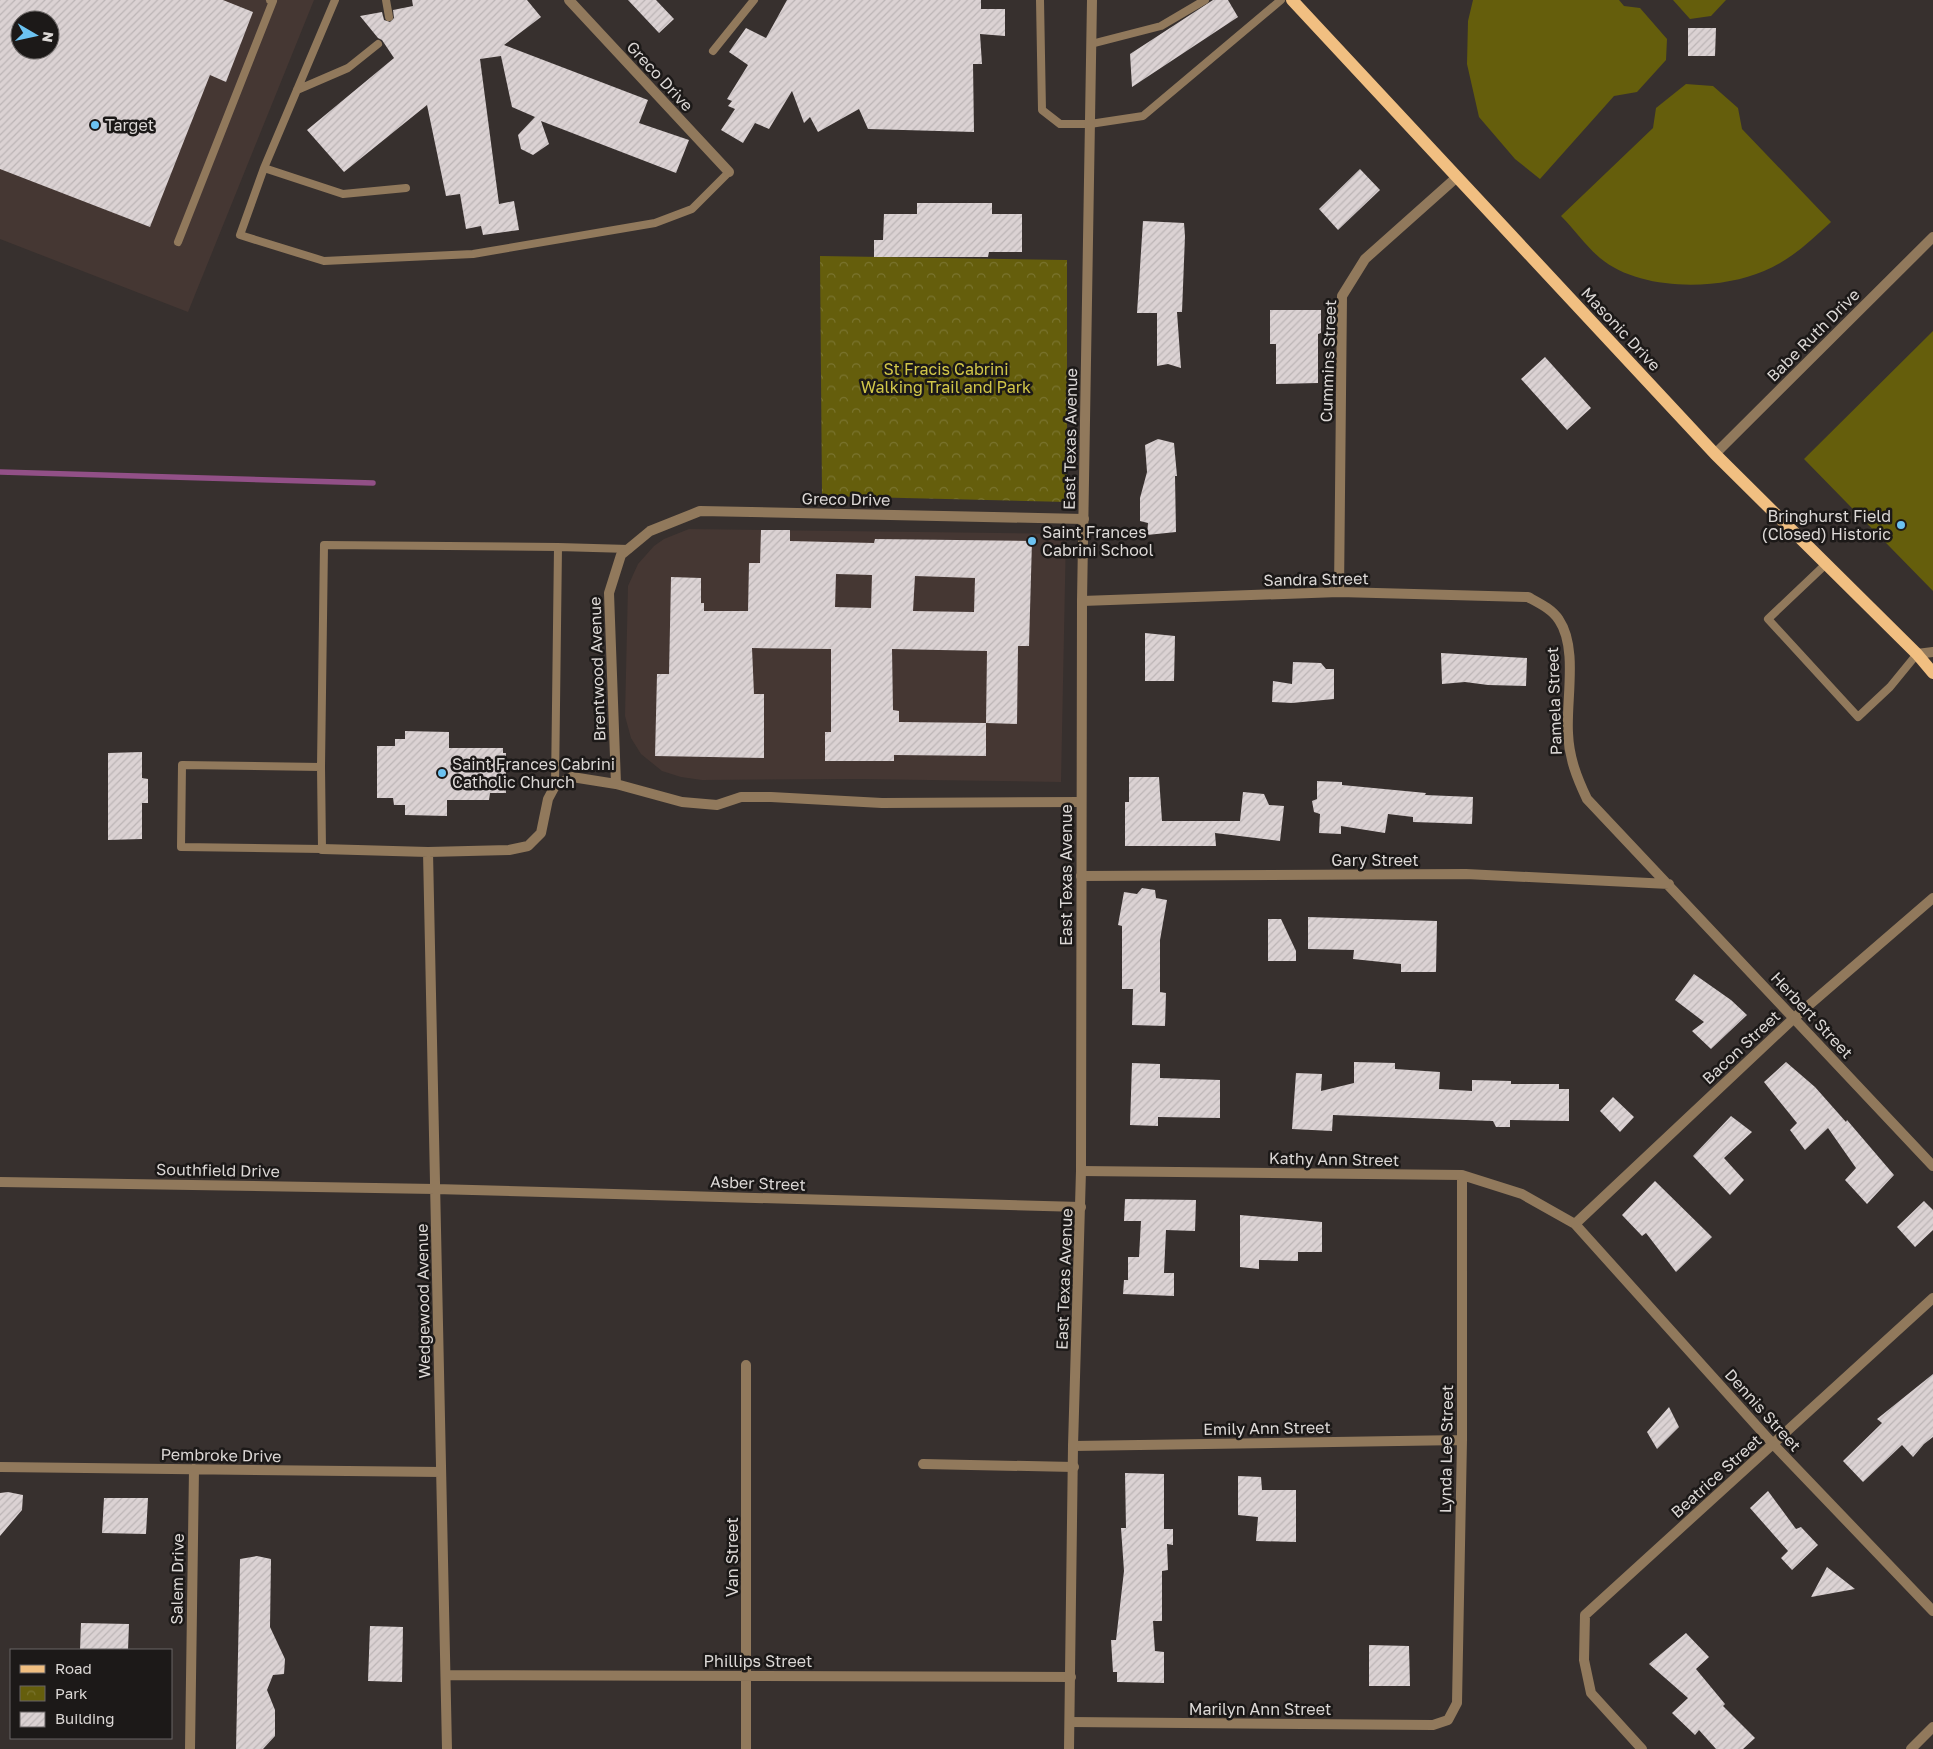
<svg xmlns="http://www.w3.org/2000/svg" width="1933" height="1749" viewBox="0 0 1933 1749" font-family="'Golos Text',sans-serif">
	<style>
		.built { fill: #453733; fill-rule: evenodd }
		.grass { fill: #655e0c }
		.park { fill: url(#park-crowns) }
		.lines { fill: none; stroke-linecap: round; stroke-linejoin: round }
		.stream { stroke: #925087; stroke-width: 5.5 }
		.building { fill: url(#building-hatch); fill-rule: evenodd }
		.service { stroke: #91795c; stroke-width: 8 }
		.minor { stroke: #91795c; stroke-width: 10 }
		.tertiary { stroke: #91795c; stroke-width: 10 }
		.primary { stroke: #f1bf81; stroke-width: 12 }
		.poi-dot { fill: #6cc3f2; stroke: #1c1918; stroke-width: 2 }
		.labels { text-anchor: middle; stroke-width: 5; stroke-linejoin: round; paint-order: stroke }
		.street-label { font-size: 16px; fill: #dcd8d6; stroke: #1c1918 }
		.poi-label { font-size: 16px; fill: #dcd8d6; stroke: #1c1918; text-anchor: start }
		.park-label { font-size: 16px; fill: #d2c749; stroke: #1c1918 }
	</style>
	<defs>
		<pattern id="park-crowns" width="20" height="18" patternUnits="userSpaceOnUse" patternTransform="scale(1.25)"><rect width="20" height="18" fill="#655e0c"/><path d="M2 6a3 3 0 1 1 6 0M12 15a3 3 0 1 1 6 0" fill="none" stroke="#7a742f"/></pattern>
		<pattern id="building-hatch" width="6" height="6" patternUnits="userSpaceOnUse" patternTransform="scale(1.25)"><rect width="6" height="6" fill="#dbd2d3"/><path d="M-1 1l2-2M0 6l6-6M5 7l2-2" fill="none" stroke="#bcb5b6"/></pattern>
	</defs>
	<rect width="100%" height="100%" fill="#37302e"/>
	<path class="built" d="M0,0H314L188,312L0,239ZM20,20H50V50H20Z
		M689,529L1066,534L1061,782L858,779L702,780L681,777L662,771L641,754L631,738L625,716L628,586L638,564L654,546L664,539Z"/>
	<path class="grass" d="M1473,0H1619L1624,6L1640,8L1667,39L1666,60L1637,92L1614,96L1540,179L1515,159L1479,117L1467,64L1468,21Z
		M1673,0H1726L1711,16L1690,19Z
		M1686,84L1713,86L1738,108L1742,129L1831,222C1810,241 1791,260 1764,271C1718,291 1639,291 1600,258C1586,246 1574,229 1561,216L1653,128L1656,108Z
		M1933,331V591L1804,459Z"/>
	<path class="park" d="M820,256L1067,260V502L822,496Z"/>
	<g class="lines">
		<path class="stream" d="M0,472L373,483"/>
	</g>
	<path class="building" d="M0,0H223L253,12L226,82L210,75L150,227L0,169ZM20,20H50V50H20Z
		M412,0H527L541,17L504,45L648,100L639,123L689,140L676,173L541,121L549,144L533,155L521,149L518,135L535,117L512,107L501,56L480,59L499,204L514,201L519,230L483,235L481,226L466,229L460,194L446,196L427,105L344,172L307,130L394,58L382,40L378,38L360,16L382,12L384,20L390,22L394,18L393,10L413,6Z
		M628,0H656L674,19L659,33Z
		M787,0H981V9H1005V36L980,34L982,64H973L974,132L868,129L859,109L818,132L810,117L804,123L792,91L769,129L755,123L743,143L721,130L735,109L728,106L732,101L727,99L748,65L729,52L746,28L766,38Z
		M1213,0H1228L1238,17L1132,87L1130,54Z
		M1688,28H1716L1715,56H1688Z
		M1360,169L1380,190L1338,230L1319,209Z
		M917,203H992V214H1022V252H989L988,257H874V240H883L884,214H917Z
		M1143,221L1184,223L1185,236L1182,312H1177L1181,368L1168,364L1157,366V313H1137Z
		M1270,310H1321V333L1318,334V383L1276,384V344H1270Z
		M1545,357L1591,408L1567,430L1521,379Z
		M1158,439L1174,443L1177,476H1175L1176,532L1147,535L1148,523L1140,521V498L1147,472L1145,445Z
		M761,530H790V541L874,543L875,539L1032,541L1029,646H1018L1017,724L986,723V756L894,755V761H825V732H831V649L752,648L754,694H764V758L655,756L657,674H669L671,577L701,578V603H704V611H748L749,563H760ZM836,574L872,575L871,608L835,607ZM915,576L975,578L974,612L913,611ZM892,649L987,651L986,723L899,722V711L893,710Z
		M1145,633L1175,636L1174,681H1145Z
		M1441,653L1527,658L1526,686L1488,685L1465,682L1442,684Z
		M1293,662L1321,663L1326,669H1334V699L1292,703L1272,702L1273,681L1292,684Z
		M405,731L449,732V748H503V753H506V793H490L489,800H447V816L405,815V805H394L393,798H377V746H395V739H405Z
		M142,752V778L148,779V803H142V839L108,840V753Z
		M1129,777H1159L1162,821H1240L1243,792L1264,794L1269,805L1284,806L1280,841L1215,833L1216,846H1125V802H1129Z
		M1317,781L1342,782V785L1426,793L1425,795L1473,797L1472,824L1413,822V817L1388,814L1385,833L1341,826V834L1319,833L1320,814L1314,812L1312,801L1317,799Z
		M1142,888L1155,890L1156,898L1167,900L1160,940V992L1166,993L1165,1026L1132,1025L1133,989H1122V926L1118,925L1124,892L1137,894Z
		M1308,917L1437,921L1436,972H1401V964L1353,959L1354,950L1308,949Z
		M1268,919H1281L1296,951V961H1268Z
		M1694,974L1731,1000L1747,1015L1711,1049L1692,1031L1704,1022L1675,1000Z
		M1354,1062L1395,1063V1069L1440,1072L1439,1089L1472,1091V1080L1511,1081V1084H1559V1089H1569V1121L1510,1120V1127H1496L1493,1121L1333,1115L1332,1131L1292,1129L1296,1073L1322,1074L1321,1091L1354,1083Z
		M1786,1062L1815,1087L1846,1122L1847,1120L1894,1175L1867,1204L1845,1180L1856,1168L1828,1128L1805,1150L1790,1130L1797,1123L1764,1082Z
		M1132,1063L1160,1064V1078L1220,1080V1118L1158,1117V1126L1130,1125Z
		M1613,1097L1634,1117L1620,1132L1600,1111Z
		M1731,1116L1752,1132L1724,1158L1744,1180L1730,1195L1693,1156Z
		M1655,1181L1712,1237L1676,1272L1646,1233L1642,1236L1622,1215Z
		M1125,1199L1196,1200L1195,1231L1166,1230L1164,1273H1174V1296L1123,1294L1124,1280H1128V1257H1139L1141,1221H1124Z
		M1924,1201L1933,1210V1230L1915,1247L1897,1227Z
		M1240,1215L1322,1222V1252H1298V1261L1259,1260V1269L1240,1267Z
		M1933,1374V1437L1924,1444L1913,1457L1902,1445L1863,1482L1843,1461L1882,1423L1877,1419Z
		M1669,1407L1679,1427L1657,1449L1647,1432Z
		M1125,1473L1164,1474V1529H1173V1545L1167,1544L1168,1570L1162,1571V1621H1153L1155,1651L1164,1652V1683L1117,1682V1672H1113L1111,1640H1116L1124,1571L1121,1528H1126Z
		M1238,1476L1261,1477L1262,1490H1296V1542L1256,1541L1258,1517L1238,1515Z
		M1768,1491L1796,1529L1801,1527L1818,1545L1792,1570L1781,1558L1788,1551L1750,1508Z
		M8,1492L23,1495L22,1510L0,1536V1493Z
		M104,1498H148L146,1534L102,1533Z
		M257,1556L271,1559L270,1627L285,1659L284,1674L273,1675L267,1690L275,1710V1736L263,1749H236L240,1559Z
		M1827,1567L1855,1589L1811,1597Z
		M81,1623L129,1624L128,1650H80Z
		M370,1626L403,1627L402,1682L368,1681Z
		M1686,1633L1709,1657L1696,1669L1725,1704L1723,1706L1755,1738L1743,1749H1716L1699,1730L1695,1735L1672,1713L1688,1698L1649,1664Z
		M1369,1645L1409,1646L1410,1686H1369Z"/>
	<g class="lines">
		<path class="service" d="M335,0L264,168L343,194L406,188
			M386,0L389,17
			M1040,0L1042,110L1060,124H1090L1143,116L1281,0
			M1091,44L1161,26L1205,0
			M713,51L754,0
			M297,90L348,68L378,44
			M264,168L240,235L324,261L473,254L655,223L692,209L729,172
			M178,242L273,1L270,0
			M558,547L629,549
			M1826,564L1768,619L1858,717L1890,687L1917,654
			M321,767L322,849L181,847L182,765L321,767L324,545L558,547L555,786"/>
		<path class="minor" d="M569,0L729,172
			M1715,454L1933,237
			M1339,592L1342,296L1365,259L1457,177
			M1082,601L1339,592L1528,597C1539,603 1552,609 1559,620C1578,648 1566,700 1568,733C1569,758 1577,778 1587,799L1933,1166
			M1917,654L1933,652
			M616,784L609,593L621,555L650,531L700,511L1084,519
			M322,849L428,852L509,850L528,846L541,833L548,799L555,786L572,777L616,784L682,802L717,805L741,797H771L882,803L1081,802
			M428,852L447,1749
			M1081,876L1466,874L1669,884
			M1081,1171L1462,1175L1522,1194L1575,1224L1773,1444L1933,1611
			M0,1182L435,1189L1081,1207
			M1575,1224L1794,1018L1933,898
			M746,1365V1749
			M1073,1446L1462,1440
			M923,1464L1074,1467
			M0,1467L441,1472
			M446,1675L1071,1677
			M1070,1722L1433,1725L1448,1720L1457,1703L1462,1440V1175
			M190,1749L194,1469
			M1642,1749L1591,1693L1584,1660L1585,1615L1933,1298
			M1911,1749L1933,1727"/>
		<path class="tertiary" d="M1069,1749L1073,1446L1081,1171L1082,601L1092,0"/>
		<path class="primary" d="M1292,0L1715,454L1917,654L1933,673"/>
	</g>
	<g class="poi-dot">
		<circle cx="95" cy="125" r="5"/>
		<circle cx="1901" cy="525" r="5"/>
		<circle cx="1032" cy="541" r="5"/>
		<circle cx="442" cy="773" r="5"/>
	</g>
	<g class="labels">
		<g class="street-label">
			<text transform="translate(660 76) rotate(47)" y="6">Greco Drive</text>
			<text transform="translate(1621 329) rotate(47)" y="6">Masonic Drive</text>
			<text transform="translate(1813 335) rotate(-45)" y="6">Babe Ruth Drive</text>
			<text transform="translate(1328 361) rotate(-88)" y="6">Cummins Street</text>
			<text transform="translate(1070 439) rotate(-89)" y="6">East Texas Avenue</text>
			<text transform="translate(846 499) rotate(1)" y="6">Greco Drive</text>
			<text transform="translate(1316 579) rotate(-1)" y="6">Sandra Street</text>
			<text transform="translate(597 669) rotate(-92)" y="6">Brentwood Avenue</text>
			<text transform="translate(1554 701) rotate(-92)" y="6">Pamela Street</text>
			<text x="1375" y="866">Gary Street</text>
			<text transform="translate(1066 875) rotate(-90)" y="6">East Texas Avenue</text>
			<text transform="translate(1812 1015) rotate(47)" y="6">Herbert Street</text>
			<text transform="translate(1741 1047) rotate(-43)" y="6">Bacon Street</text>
			<text transform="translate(1334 1159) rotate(1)" y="6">Kathy Ann Street</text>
			<text transform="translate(218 1170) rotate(1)" y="6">Southfield Drive</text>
			<text transform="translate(758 1183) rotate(2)" y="6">Asber Street</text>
			<text transform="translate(1064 1279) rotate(-88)" y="6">East Texas Avenue</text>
			<text transform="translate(423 1301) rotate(-91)" y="6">Wedgewood Avenue</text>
			<text transform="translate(1763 1410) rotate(48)" y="6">Dennis Street</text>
			<text transform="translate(1267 1428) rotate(-1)" y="6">Emily Ann Street</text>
			<text transform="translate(1446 1449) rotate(-89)" y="6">Lynda Lee Street</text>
			<text transform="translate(221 1455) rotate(1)" y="6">Pembroke Drive</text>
			<text transform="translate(1716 1476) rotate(-42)" y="6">Beatrice Street</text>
			<text transform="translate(732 1557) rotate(-90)" y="6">Van Street</text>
			<text transform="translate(177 1579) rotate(-89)" y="6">Salem Drive</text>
			<text x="758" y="1667">Phillips Street</text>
			<text x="1260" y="1715">Marilyn Ann Street</text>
		</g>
		<g class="poi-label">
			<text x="105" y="131">Target</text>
			<text x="1891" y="522" text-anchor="end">Bringhurst Field<tspan x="1891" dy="18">(Closed) Historic</tspan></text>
			<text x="1042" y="538">Saint Frances<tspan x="1042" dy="18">Cabrini School</tspan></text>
			<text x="452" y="770">Saint Frances Cabrini<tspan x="452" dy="18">Catholic Church</tspan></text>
		</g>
		<g class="park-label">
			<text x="946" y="375">St Fracis Cabrini<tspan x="946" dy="18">Walking Trail and Park</tspan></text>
		</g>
	</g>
	<rect x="10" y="1649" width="162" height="90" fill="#1c1918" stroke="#696564"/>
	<rect x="20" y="1665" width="25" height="8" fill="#f1bf81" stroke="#696564"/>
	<text x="55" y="1674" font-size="15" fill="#dcd8d6">Road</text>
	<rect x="20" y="1686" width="25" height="15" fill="url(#park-crowns)" stroke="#696564"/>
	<text x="55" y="1699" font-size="15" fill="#dcd8d6">Park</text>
	<rect x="20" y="1712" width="25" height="15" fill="url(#building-hatch)" stroke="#696564"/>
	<text x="55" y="1724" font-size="15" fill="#dcd8d6">Building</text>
	<g transform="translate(35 35) rotate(99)"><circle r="24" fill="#1c1918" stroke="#696564"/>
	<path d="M0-4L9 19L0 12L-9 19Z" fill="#6cc3f2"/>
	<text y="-8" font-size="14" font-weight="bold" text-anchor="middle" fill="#dcd8d6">N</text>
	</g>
</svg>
